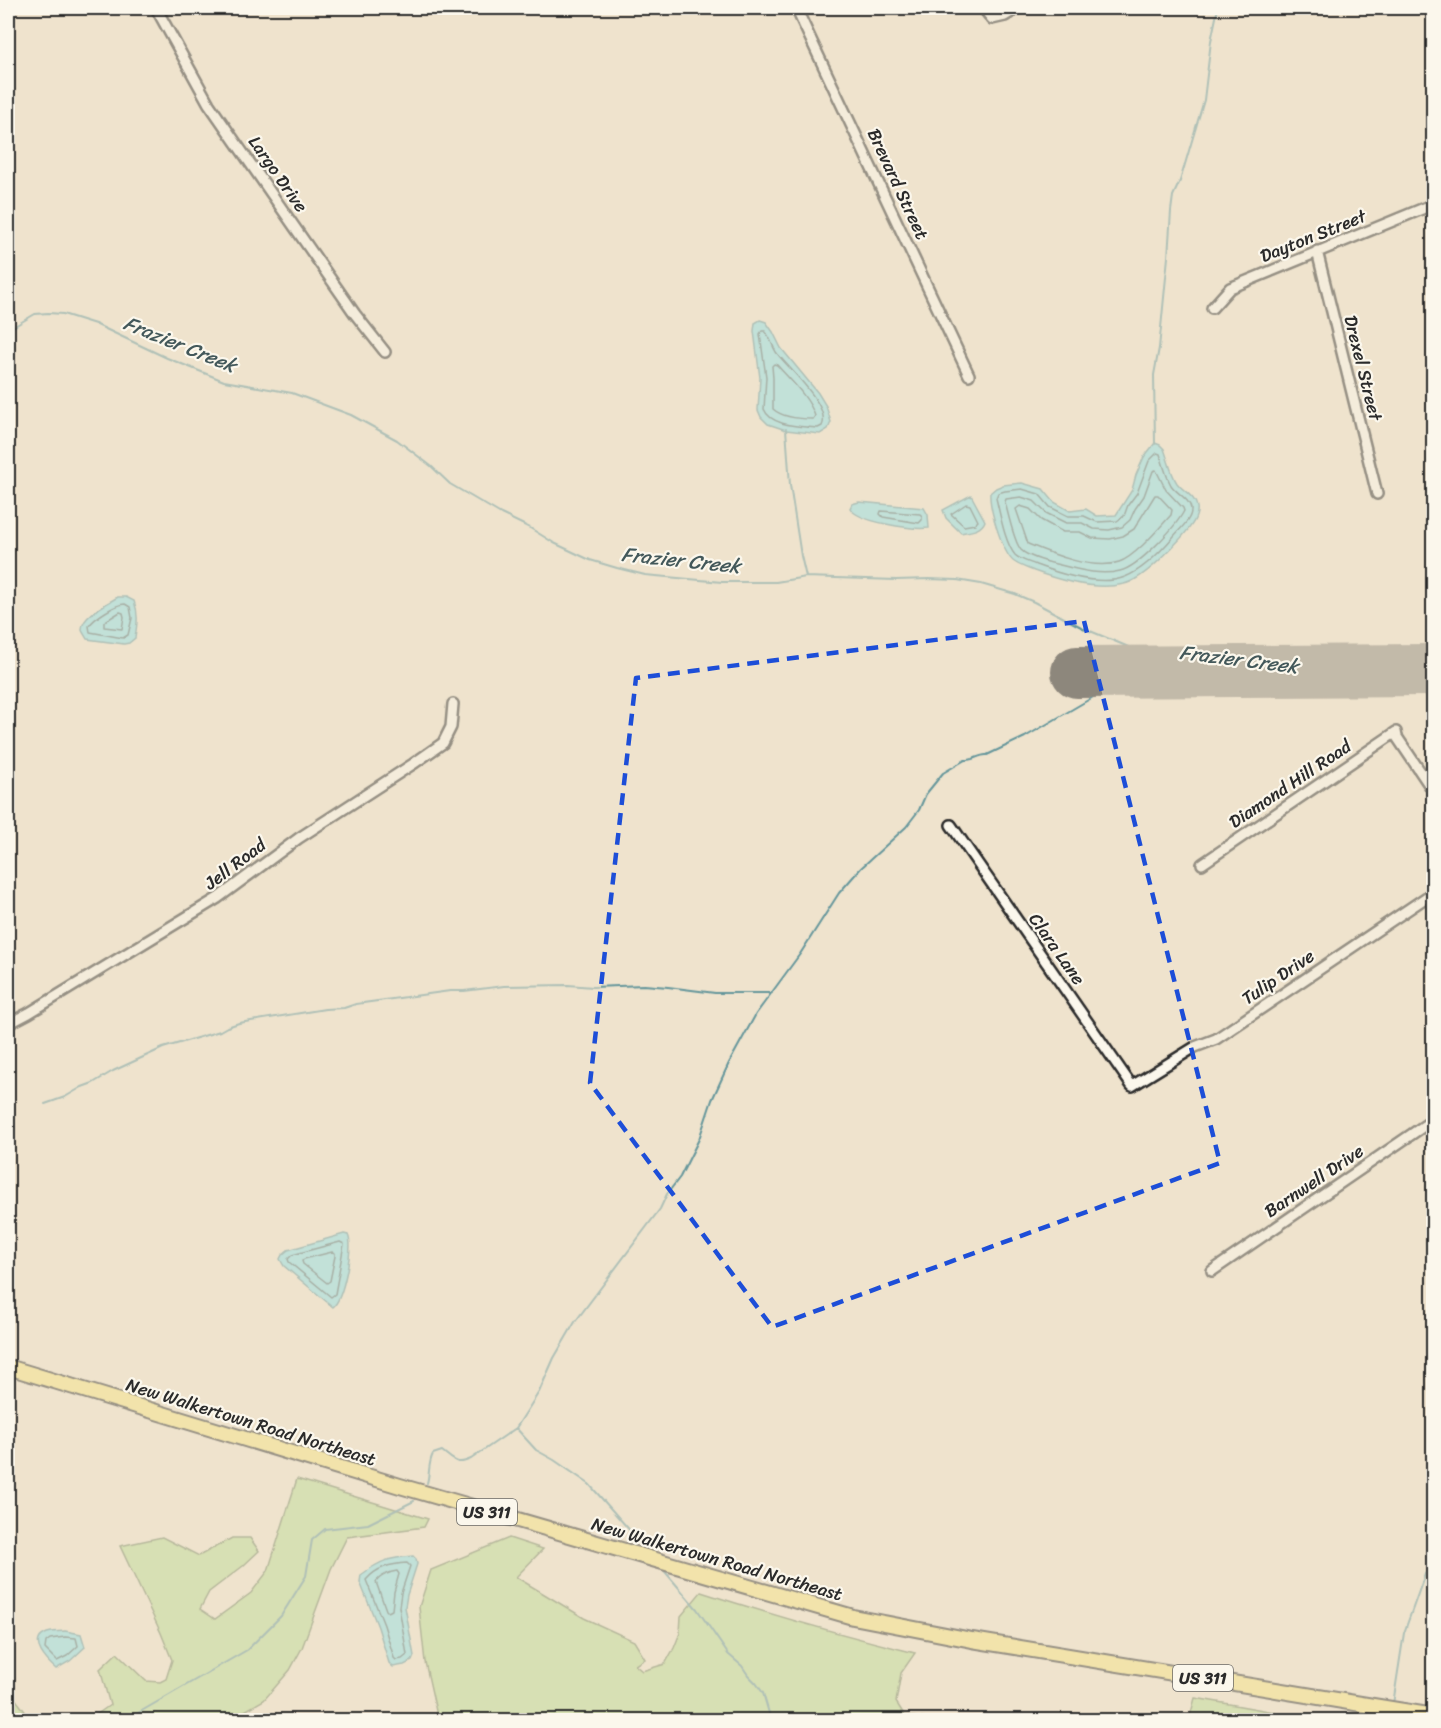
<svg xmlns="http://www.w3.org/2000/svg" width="1441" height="1728" viewBox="0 0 1441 1728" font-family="Sriracha,sans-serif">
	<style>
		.green { fill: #bbdb94; stroke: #738360; stroke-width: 1.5 }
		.water { fill: #8cdde5; stroke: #65969b; stroke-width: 1.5 }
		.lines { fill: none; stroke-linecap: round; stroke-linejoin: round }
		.shore { stroke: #527275; stroke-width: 1.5 }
		.stream { stroke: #65969b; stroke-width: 2 }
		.runway { stroke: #8d877c; stroke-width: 52 }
		.street-casing { stroke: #2b2b2b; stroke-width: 14 }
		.primary-casing { stroke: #2b2b2b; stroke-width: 18 }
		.street { stroke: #fbf7ec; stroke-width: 9 }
		.primary { stroke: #f6e381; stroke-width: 14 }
		.marked { fill: none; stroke: #1d4ed8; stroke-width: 4.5; stroke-dasharray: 12 8; stroke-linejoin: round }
		.labels { text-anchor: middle; stroke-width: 4.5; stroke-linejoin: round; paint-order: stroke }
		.shield { fill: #fbf7ec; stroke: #696865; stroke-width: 1.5 }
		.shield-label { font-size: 16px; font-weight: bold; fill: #2b2b2b }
		.street-label { font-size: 18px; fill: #2b2b2b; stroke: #fbf7ec }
		.water-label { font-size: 20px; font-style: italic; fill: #43585a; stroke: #fbf7ec }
	</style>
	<rect width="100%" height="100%" fill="#efe3cd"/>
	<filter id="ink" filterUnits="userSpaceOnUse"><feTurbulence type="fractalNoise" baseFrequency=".0167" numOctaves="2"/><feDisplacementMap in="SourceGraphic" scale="12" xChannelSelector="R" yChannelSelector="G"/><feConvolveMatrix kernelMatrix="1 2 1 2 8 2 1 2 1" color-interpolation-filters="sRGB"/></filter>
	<g filter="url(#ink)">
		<path class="green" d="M297,1479L428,1519L424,1527L347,1537L331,1569L302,1648L290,1670L264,1700L229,1720H89L110,1705L100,1669L117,1653L146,1681L160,1682L166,1679L172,1660L161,1633L120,1546L162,1537L199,1556L232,1538H250L259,1551L243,1566L209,1592L200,1609L215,1619L251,1593L268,1571Z
			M509,1538L543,1549L516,1577L584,1618L634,1641L645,1659L635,1665L642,1671L665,1664L674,1648L680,1633L681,1616L701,1592C772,1615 843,1635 915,1653L901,1673L896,1702L905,1716L934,1720H438L425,1662L419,1607L431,1570Z
			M8,1693L14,1697L30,1718L28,1720H8Z
			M1195,1698L1274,1712L1280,1720H1189Z"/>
		<path class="water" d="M760,320L766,322L773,332L781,348L818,393L826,406L831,422L828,429L820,434L786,430L768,424L761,417L758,410L760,378L754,331L755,323Z
			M1155,443L1160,445L1164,449C1168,459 1171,474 1177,483C1183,491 1196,497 1197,507C1199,519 1187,531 1180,539C1167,553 1142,580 1124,584C1095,591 1061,581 1034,571C1027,568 1019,566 1013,561C1002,551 989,508 990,493L996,488L1003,485L1022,483L1043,489L1054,502L1070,511L1086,509L1097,516L1116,515L1132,490L1136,475L1144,457Z
			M971,495L985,521C981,531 970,531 961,533L946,518L943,510Z
			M859,502L924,508L928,515L929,528C913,530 857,522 850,508L852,504Z
			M118,597H126L134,601C139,614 137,625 135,638L129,643L124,644L87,639C86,637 82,631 82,630C81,616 108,603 118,597Z
			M344,1234L348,1235C354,1247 343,1299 333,1307L284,1266L280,1259L282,1255L288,1250Z
			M413,1556L416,1559L417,1564L407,1595L405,1607L414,1656L412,1661L404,1665L393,1667L389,1663L378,1627L360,1582L361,1575C381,1560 389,1558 413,1556Z
			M65,1631L81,1634L85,1647L70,1661L56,1669C48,1662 28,1642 45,1634C51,1631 58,1632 65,1631Z"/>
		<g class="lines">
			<path class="shore" d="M762,331H765C770,337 772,345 776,352C787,367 832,407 822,426L818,428C802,426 771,427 764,409L766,377L760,334Z
				M774,364L777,365C790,380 809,397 815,416L813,419C801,419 783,418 773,409V378L772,366Z
				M1157,453L1160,454C1163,464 1166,476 1171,485C1176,493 1190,499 1191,509C1192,519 1180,529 1174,536C1162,550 1143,570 1125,577C1100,587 1060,574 1036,565C1029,562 1020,560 1015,555C1005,543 1000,514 996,498L998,493L1005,491L1022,489L1039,494L1050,507L1068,516H1084L1097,522L1117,521L1124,516L1128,505L1137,493L1149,461Z
				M1156,470L1166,490L1183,508L1184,511C1175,528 1138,567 1120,571C1100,576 1080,570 1060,565C1051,563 1028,557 1021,550C1014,542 1008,513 1005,502L1006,499L1021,497L1034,501L1046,513L1066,523H1082L1094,529L1109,530L1122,527L1130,520L1135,509L1144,496L1153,471Z
				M1155,495H1158L1172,510L1171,515C1160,527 1135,557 1119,562C1093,571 1052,554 1028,544L1016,509L1020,506L1030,509L1041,520L1063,532H1080L1092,538L1110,539L1123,536L1134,529Z
				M966,504L970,505L978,521L975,524L964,526L951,514Z
				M881,511L920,514L922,516V520L919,523L883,517L880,514Z
				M125,604L130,607L132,618L128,635L123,638L90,632L89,626C94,618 116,604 125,604Z
				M120,612L123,613L124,617L122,629L104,627V622Z
				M340,1242L344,1244L335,1294L331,1297L289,1262L288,1259L292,1255Z
				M332,1252L335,1253V1256L330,1281L327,1283L303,1264L302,1261L304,1259Z
				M407,1563L410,1566L401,1593L399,1607L407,1655L402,1659L396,1660L394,1658L384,1625L366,1580C377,1567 391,1564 407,1563Z
				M397,1571L399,1574L394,1592L392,1610L388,1612L386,1610L376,1582C380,1576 390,1572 397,1571Z
				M65,1637L76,1638L78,1646L67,1656L57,1661L45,1649L46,1642L50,1639Z"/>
			<path class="stream" d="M8,330L35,314L48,313L63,314L95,324L167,358L224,381L292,393L351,415L397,440L431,466L450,484L501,514L530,528L554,543L590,560L617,568L645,575L722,582H776L806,577L896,580L929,579L957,580L981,584L1015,594L1034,602L1083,628L1179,668L1219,674L1258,675L1311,681H1381L1434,672
				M786,429L790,485L801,556L806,577
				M1155,444L1154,375L1159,348L1168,257L1171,211L1173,196L1180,181L1204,100L1211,41L1218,8
				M45,1104L65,1097L82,1087L93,1083L113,1071L163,1048L220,1031L227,1027L239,1023L325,1009L344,1008L356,1004L450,991H464L504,986L568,985L593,987L644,985L668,987L715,993H772
				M516,1428L536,1450L554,1460L589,1484L648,1551
				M427,1483C430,1473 428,1463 433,1454L442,1451C454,1460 456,1466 471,1459L516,1428L539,1392L554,1358L575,1322L660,1209L667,1194L680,1177L699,1139L712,1100L729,1063L756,1014L800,954L839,893L861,868L906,827L919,810L926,794L943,773L965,760C973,761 980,754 987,755L1025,737L1124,679L1143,671L1160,661
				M661,1567L697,1609L728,1654L742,1666L748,1675L756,1683L763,1693L771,1720
				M1393,1704L1404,1633L1425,1574L1427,1572L1434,1559
				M126,1720L247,1650L281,1616L306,1576L312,1540L325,1529L368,1524L414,1501"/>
			<path class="runway" d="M1077,672L1434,670"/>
			<defs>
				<path id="street" d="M156,8L209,104L355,314L385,352
					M796,8L969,375
					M983,8L992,19L1005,16L1018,8
					M1317,251L1377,494
					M1212,308L1230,288L1434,204
					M951,825L1132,1086L1195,1047L1216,1039L1434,892
					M1202,864L1396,732L1397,737L1434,792
					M8,1024L29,1013L218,898L299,838L413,764L443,743L451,727L453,704
					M1212,1271L1434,1119"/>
				<path id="primary" d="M8,1367L400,1486L853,1617L972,1640L1434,1716"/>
			</defs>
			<use href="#street" class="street-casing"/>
			<use href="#primary" class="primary-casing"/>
			<use href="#street" class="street"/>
			<use href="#primary" class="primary"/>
		</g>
	</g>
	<path d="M0 0H1441V1728H0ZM1084,621L1220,1163L772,1327L590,1083L636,678Z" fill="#efe3cd" fill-opacity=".55" fill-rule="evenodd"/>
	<path class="marked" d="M1084,621L1220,1163L772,1327L590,1083L636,678Z"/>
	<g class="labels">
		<g class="shield">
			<rect x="457" y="1499" width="60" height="26" rx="4.5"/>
			<rect x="1173" y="1665" width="60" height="26" rx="4.5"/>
		</g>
		<g class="shield-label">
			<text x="487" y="1518">US 311</text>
			<text x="1203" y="1684">US 311</text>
		</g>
		<g class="street-label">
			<text transform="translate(278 174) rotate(55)" y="6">Largo Drive</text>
			<text transform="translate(898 184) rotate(65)" y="6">Brevard Street</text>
			<text transform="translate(1313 236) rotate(-22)" y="6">Dayton Street</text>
			<text transform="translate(1363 368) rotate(76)" y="6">Drexel Street</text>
			<text transform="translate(1290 784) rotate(-34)" y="6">Diamond Hill Road</text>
			<text transform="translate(235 864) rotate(-37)" y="6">Jell Road</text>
			<text transform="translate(1057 949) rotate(55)" y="6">Clara Lane</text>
			<text transform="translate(1278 977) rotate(-34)" y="6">Tulip Drive</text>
			<text transform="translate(1314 1181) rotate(-34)" y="6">Barnwell Drive</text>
			<text transform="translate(251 1422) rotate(17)" y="6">New Walkertown Road Northeast</text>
			<text transform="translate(717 1559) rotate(16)" y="6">New Walkertown Road Northeast</text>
		</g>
		<g class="water-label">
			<text transform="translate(180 344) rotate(22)" y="7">Frazier Creek</text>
			<text transform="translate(681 560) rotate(6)" y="7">Frazier Creek</text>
			<text transform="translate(1239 659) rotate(7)" y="7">Frazier Creek</text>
		</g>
	</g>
	<rect width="1441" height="1728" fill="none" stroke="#fbf7ec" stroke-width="30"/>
	<rect x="15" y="15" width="1411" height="1698" fill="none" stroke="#2b2b2b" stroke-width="2" filter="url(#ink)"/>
</svg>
